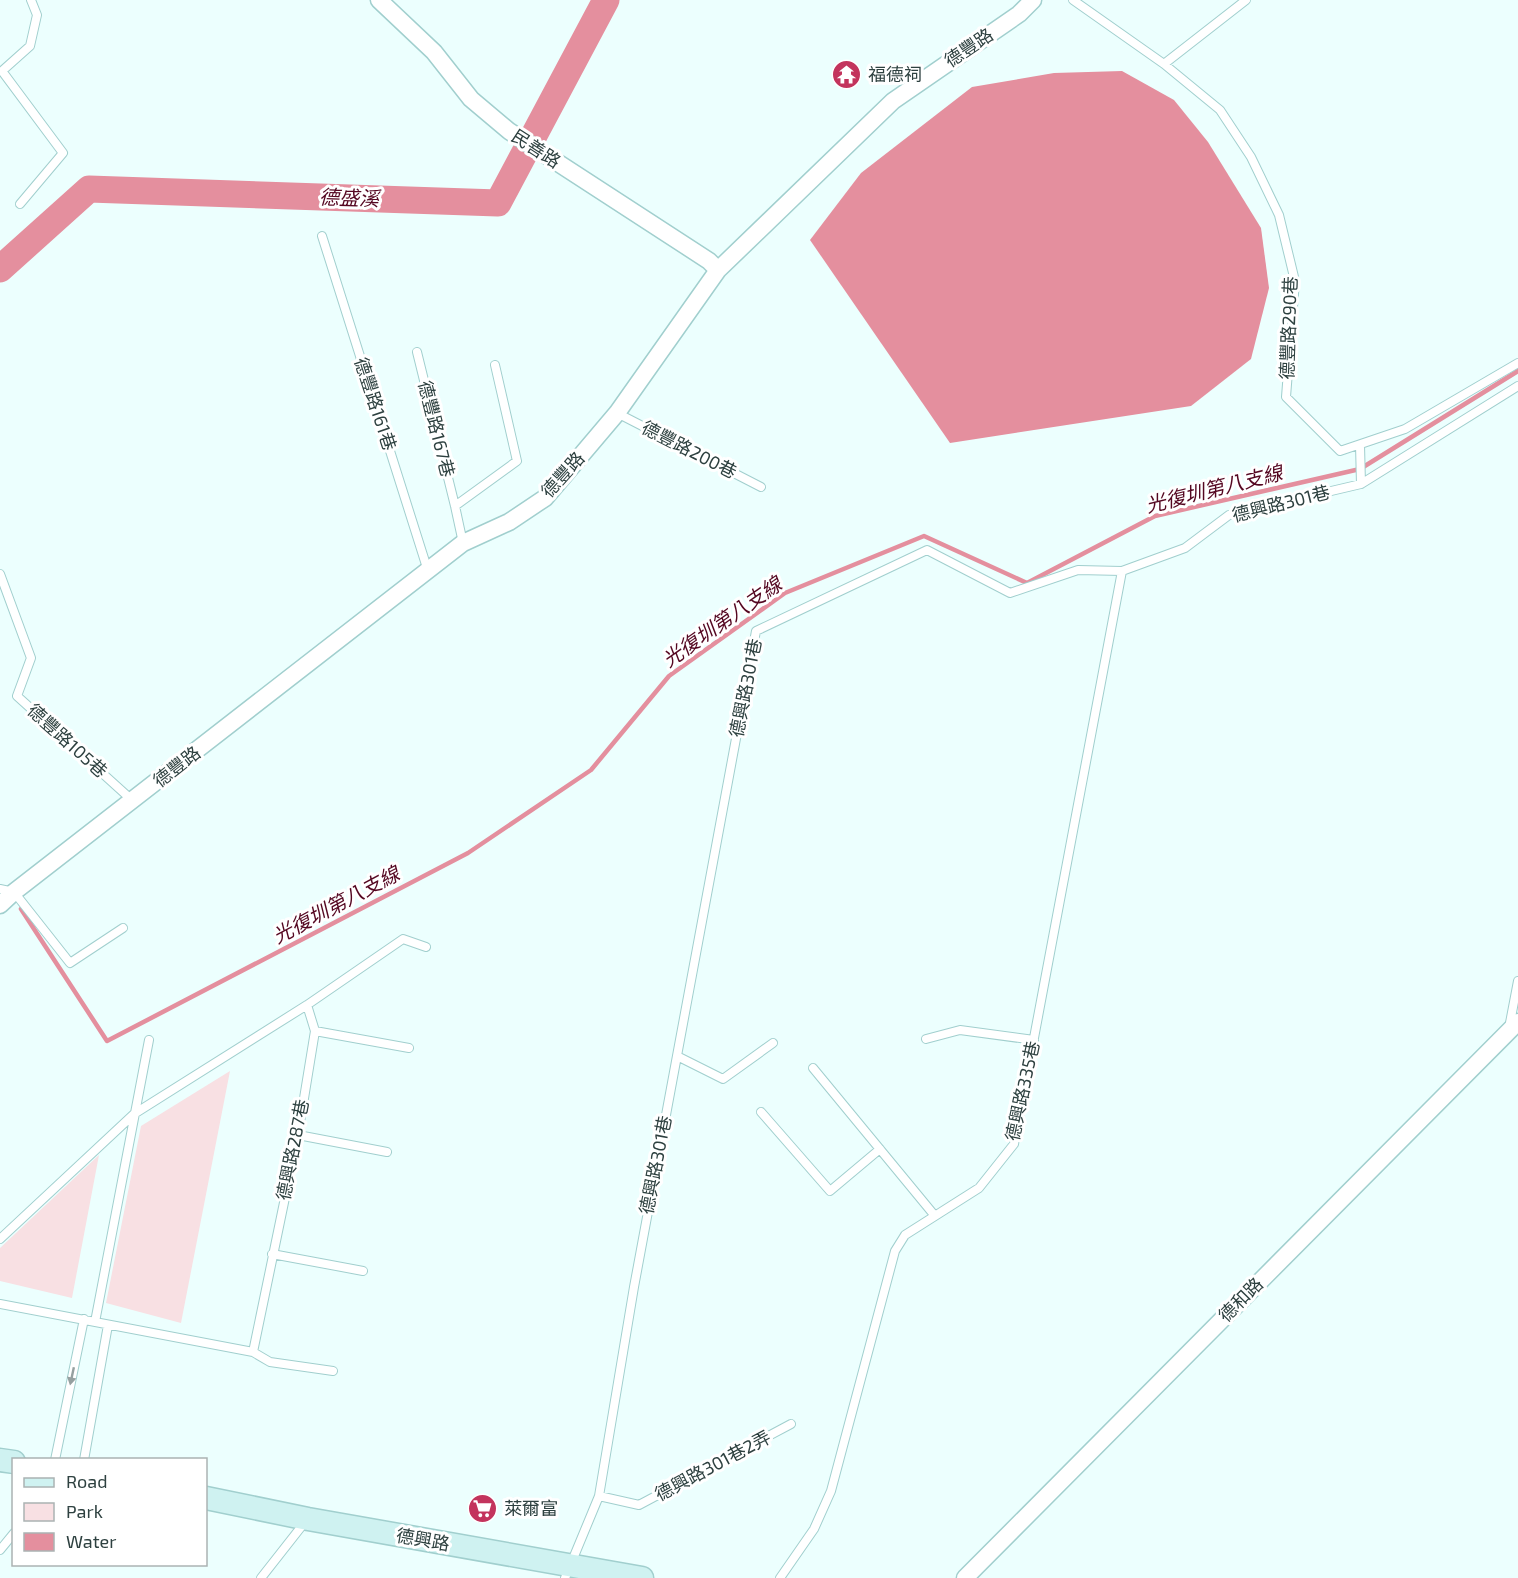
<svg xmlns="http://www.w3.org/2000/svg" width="1518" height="1578" viewBox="0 0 1518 1578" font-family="'Exo 2','Noto Sans TC',sans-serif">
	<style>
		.green { fill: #f8e0e3 }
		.water { fill: #e48f9e }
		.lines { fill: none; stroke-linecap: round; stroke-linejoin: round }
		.stream { stroke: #e48f9e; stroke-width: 4.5 }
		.river { stroke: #e48f9e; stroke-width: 27 }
		.lane-casing { stroke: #a1cfce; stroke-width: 10 }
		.street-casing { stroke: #a1cfce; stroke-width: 19 }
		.secondary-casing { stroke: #a1cfce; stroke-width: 25 }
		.lane { stroke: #fff; stroke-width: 8 }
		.street { stroke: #fff; stroke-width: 16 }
		.secondary { stroke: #cff2f1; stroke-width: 22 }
		.oneway { fill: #96a0a0 }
		.labels { text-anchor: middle; stroke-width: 6; stroke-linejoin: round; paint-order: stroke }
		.street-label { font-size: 18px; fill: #2e4140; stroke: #fff }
		.poi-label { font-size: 18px; fill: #2e4140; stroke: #fff; text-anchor: start }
		.water-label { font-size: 20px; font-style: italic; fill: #540721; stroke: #fff }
	</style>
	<rect width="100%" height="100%" fill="#ecfffe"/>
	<path class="green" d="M230,1071L181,1323L106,1303L141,1126Z
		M99,1155L72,1298L0,1281V1248Z"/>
	<path class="water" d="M1122,71L1174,100L1208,142L1261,228L1269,288L1251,359L1191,406L950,443L810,240L861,173L972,87L1054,73Z"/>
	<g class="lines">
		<path class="stream" d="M21,909L107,1041L468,853L591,770L669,676L785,593L924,536L1027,583L1155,516L1360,469L1518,371"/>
		<path class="river" d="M0,269L89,189L498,203L606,0"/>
		<defs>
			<path id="lane" d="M1073,0L1164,64L1220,110L1251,157L1279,215L1295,281L1286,397L1340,451L1405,429L1518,363
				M1164,64L1246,0
				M20,204L63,153L2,71L30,46L37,15L31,0
				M322,236L428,571
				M417,352L455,506L463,543
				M617,413L761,487
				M1360,445L1361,484
				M455,506L517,461L495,365
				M0,574L31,658L17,696L133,801
				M0,889L14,892L70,963L123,928
				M1509,1028L1518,981
				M315,1031L409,1048
				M926,1039L960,1030L1034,1040
				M677,1056L723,1079L773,1043
				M813,1068L935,1216
				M761,1112L830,1191L880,1149
				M298,1135L387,1152
				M0,1239L134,1114L307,1005L403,939L426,947
				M272,1254L363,1271
				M0,1304L253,1352L270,1362L333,1371
				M95,1322L149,1040
				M253,1352L298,1135L315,1031L307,1005
				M55,1460L84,1319
				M84,1460L108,1325
				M599,1496L639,1505L791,1424
				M0,1550L14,1533
				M261,1578L305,1522
				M565,1578L599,1496L634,1287L756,631L927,550L1010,593L1078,570L1122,571L1185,548L1229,515L1361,484L1518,386
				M780,1578L814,1529L831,1491L895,1251L905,1235L979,1188L1014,1144L1122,571"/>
			<path id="street" d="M379,0L434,52L471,99L509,131L709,261L718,270
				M0,905L14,892L463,543L509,522L545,498L617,413L718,270L893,101L1019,14L1033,0
				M965,1578L1518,1022"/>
			<path id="secondary" d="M0,1460L14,1462
				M206,1498L308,1519L642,1578"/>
		</defs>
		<use href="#lane" class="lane-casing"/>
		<use href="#street" class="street-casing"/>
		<use href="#secondary" class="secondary-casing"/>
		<use href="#lane" class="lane"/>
		<use href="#street" class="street"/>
		<use href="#secondary" class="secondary"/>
	</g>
	<defs><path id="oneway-solid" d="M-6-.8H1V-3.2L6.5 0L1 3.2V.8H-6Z" transform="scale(1.5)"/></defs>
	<use class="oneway" href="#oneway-solid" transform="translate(72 1376) rotate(102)"/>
	<defs>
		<symbol id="temple-disc" viewBox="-11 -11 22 22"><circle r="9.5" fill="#c3345d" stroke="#fff"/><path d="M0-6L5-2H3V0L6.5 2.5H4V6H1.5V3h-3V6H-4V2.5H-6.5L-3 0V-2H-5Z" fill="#fff"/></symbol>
		<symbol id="supermarket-disc" viewBox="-11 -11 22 22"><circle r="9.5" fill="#c3345d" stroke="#fff"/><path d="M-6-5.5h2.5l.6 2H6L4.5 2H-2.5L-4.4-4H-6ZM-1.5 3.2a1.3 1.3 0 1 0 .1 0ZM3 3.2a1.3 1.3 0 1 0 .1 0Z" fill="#fff"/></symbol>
	</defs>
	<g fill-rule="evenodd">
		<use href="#temple-disc" x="830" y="58" width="33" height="33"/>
		<use href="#supermarket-disc" x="466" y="1492" width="33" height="33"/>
	</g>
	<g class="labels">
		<g class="street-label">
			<text transform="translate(969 48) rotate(-34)" y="6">德豐路</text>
			<text transform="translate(536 149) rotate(33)" y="6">民善路</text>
			<text transform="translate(1289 328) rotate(-88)" y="6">德豐路290巷</text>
			<text transform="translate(375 404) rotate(72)" y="6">德豐路161巷</text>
			<text transform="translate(436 429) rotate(76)" y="6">德豐路167巷</text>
			<text transform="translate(689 450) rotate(27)" y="6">德豐路200巷</text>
			<text transform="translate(563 475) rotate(-48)" y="6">德豐路</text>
			<text transform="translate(1281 504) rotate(-14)" y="6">德興路301巷</text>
			<text transform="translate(746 688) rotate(-79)" y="6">德興路301巷</text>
			<text transform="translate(67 741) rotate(42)" y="6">德豐路105巷</text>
			<text transform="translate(177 767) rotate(-38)" y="6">德豐路</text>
			<text transform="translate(1023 1091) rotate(-78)" y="6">德興路335巷</text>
			<text transform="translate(293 1150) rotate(-79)" y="6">德興路287巷</text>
			<text transform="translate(656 1165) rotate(-79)" y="6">德興路301巷</text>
			<text transform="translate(1241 1300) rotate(-45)" y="6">德和路</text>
			<text transform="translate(713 1466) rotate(-28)" y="6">德興路301巷2弄</text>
			<text transform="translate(423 1540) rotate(10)" y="6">德興路</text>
		</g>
		<g class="poi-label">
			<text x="868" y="81">福德祠</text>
			<text x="504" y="1515">萊爾富</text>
		</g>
		<g class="water-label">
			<text transform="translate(349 198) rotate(2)" y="7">德盛溪</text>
			<text transform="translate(1214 489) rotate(-14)" y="7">光復圳第八支線</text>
			<text transform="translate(722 622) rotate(-35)" y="7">光復圳第八支線</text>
			<text transform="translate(336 905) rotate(-28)" y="7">光復圳第八支線</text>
		</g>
	</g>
	<rect x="12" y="1458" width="195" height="108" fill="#ffffff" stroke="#abb3b3" stroke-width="1.5"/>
	<rect x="24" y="1478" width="30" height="9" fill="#cff2f1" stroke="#abb3b3" stroke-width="1.5"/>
	<text x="66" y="1488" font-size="18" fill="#2e4140">Road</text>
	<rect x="24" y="1503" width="30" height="18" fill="#f8e0e3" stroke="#abb3b3" stroke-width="1.5"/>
	<text x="66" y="1518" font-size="18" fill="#2e4140">Park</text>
	<rect x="24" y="1533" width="30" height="18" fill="#e48f9e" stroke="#abb3b3" stroke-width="1.5"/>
	<text x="66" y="1548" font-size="18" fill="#2e4140">Water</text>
</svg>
